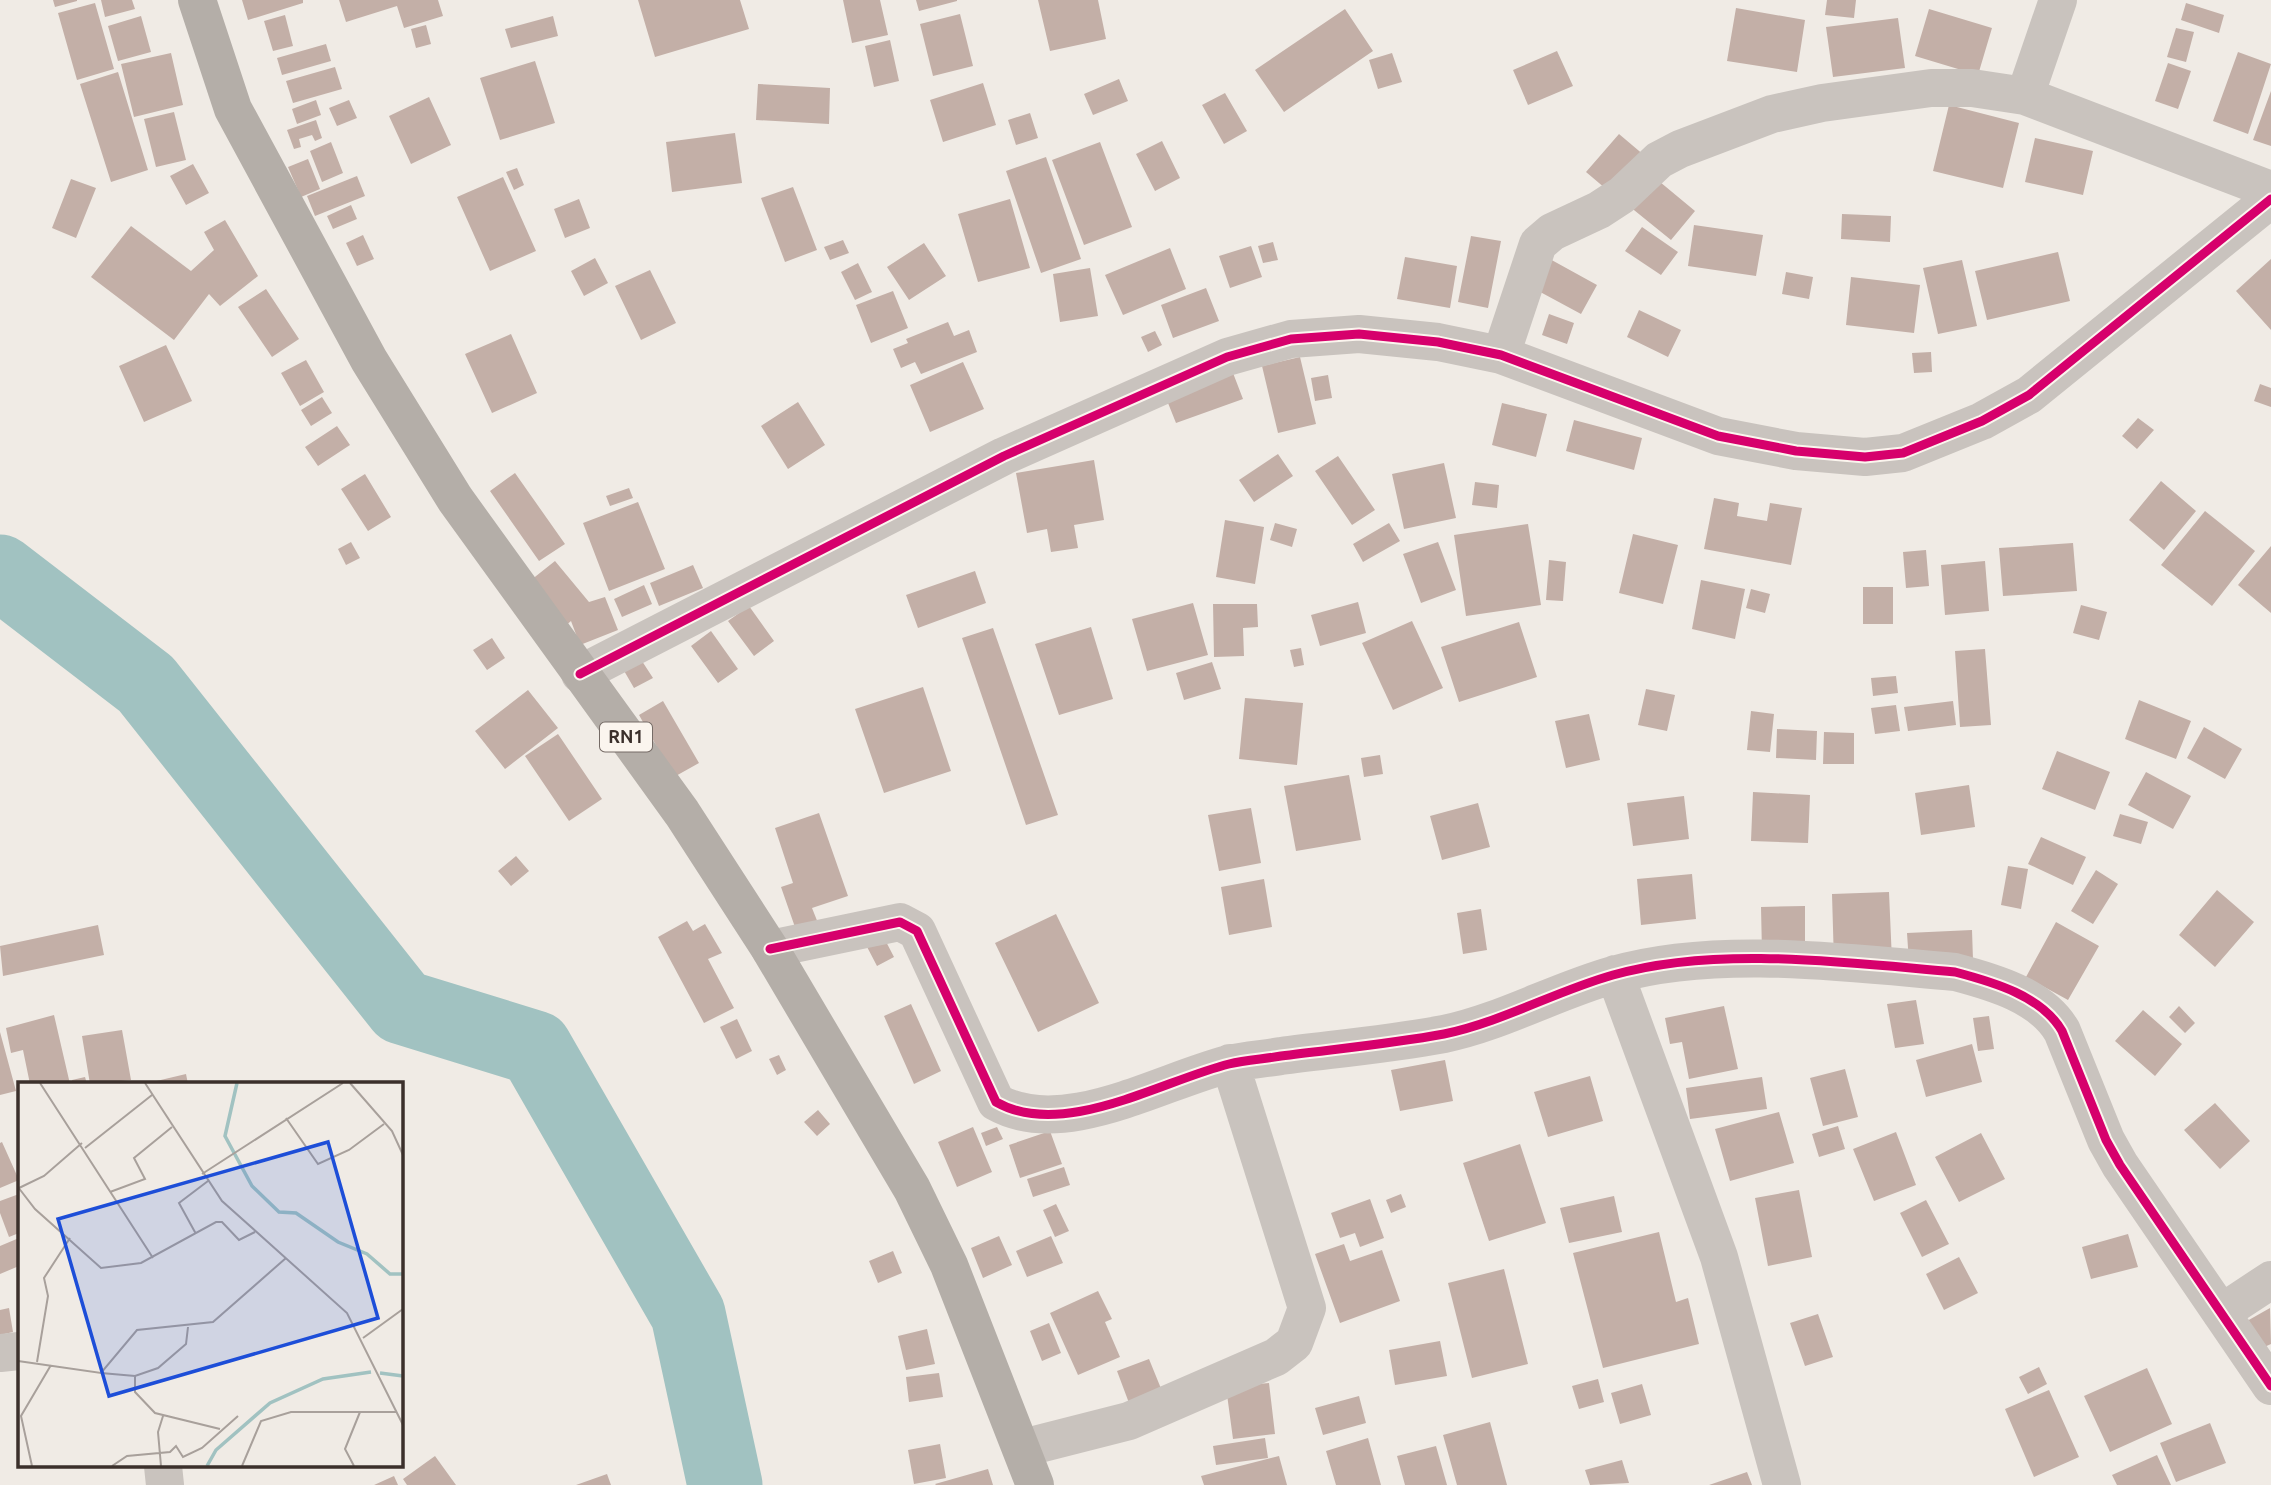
<svg xmlns="http://www.w3.org/2000/svg" width="2271" height="1485" viewBox="0 0 2271 1485" font-family="Ubuntu,sans-serif">
	<style>
		.lines { fill: none; stroke-linecap: round; stroke-linejoin: round }
		.river { stroke: #a1c2c1; stroke-width: 75 }
		.building { fill: #c3afa7 }
		.minor { stroke: #c9c3be; stroke-width: 38 }
		.trunk { stroke: #b4aea8; stroke-width: 38 }
		.cycleway-casing { stroke: #fbf5ee; stroke-width: 13 }
		.cycleway { stroke: #d6006c; stroke-width: 9 }
		.labels { text-anchor: middle; stroke-width: 5; stroke-linejoin: round; paint-order: stroke }
		.shield { fill: #fbf5ee; stroke: #756b66; stroke-width: 2 }
		.shield-label { font-size: 18px; font-weight: bold; fill: #3b302b }
		.inset-river { fill: none; stroke: #a1c2c1; stroke-width: 3.5 }
		.inset-road { fill: none; stroke: #a8a09b; stroke-width: 2 }
		.view { fill: #1d4ed8; fill-opacity: 0.15; stroke: #1d4ed8; stroke-width: 3.5 }
		.inset-edge { fill: none; stroke: #3b302b; stroke-width: 3.5 }
	</style>
	<rect width="100%" height="100%" fill="#f0ebe5"/>
	<g class="lines">
		<path class="river" d="M0,572L146,684L402,1007L535,1048L688,1314L725,1485"/>
	</g>
	<path class="building" d="M53,0H77V1L55,7Z
		M101,0H132L135,9L105,17Z
		M242,0H303V3L248,20Z
		M339,0H438L443,16L404,28L397,6L346,22Z
		M638,0H740L749,29L655,57Z
		M843,0H880L888,35L852,43Z
		M916,0H957V1L919,11Z
		M1038,0H1098L1106,39L1050,51Z
		M1827,0H1856L1854,18L1825,15Z
		M95,3L114,69L77,80L58,13Z
		M2186,3L2224,15L2219,33L2181,20Z
		M1736,8L1805,20L1797,72L1727,61Z
		M1345,9L1373,51L1284,112L1255,70Z
		M1929,9L1992,28L1978,75L1915,56Z
		M960,14L973,66L933,76L920,24Z
		M285,15L293,46L273,51L264,21Z
		M141,16L151,52L118,61L108,26Z
		M553,16L558,36L511,48L505,29Z
		M1898,18L1905,68L1833,77L1826,27Z
		M426,25L431,44L416,48L411,29Z
		M2176,28L2194,32L2186,62L2167,57Z
		M890,40L899,81L874,87L865,46Z
		M326,44L331,61L282,75L277,58Z
		M1557,51L1573,86L1528,105L1513,70Z
		M2238,52L2271,64L2248,134L2213,121Z
		M171,53L183,105L134,117L121,64Z
		M1392,53L1402,82L1378,89L1369,60Z
		M535,61L555,123L500,140L480,78Z
		M2168,63L2191,71L2178,109L2155,101Z
		M335,67L342,89L293,103L286,81Z
		M118,72L148,170L111,182L80,84Z
		M1119,79L1128,101L1093,115L1084,94Z
		M983,83L996,125L943,142L930,100Z
		M758,84L830,88L829,124L756,120Z
		M2271,91V146L2253,140Z
		M1225,93L1247,131L1224,144L1202,105Z
		M429,97L451,145L411,164L389,116Z
		M316,100L321,115L297,124L292,109Z
		M349,100L357,118L337,126L329,108Z
		M1949,105L2019,123L2003,188L1933,171Z
		M174,112L186,160L156,167L144,119Z
		M1030,113L1038,138L1016,145L1008,120Z
		M316,120L322,138L315,141L312,135L299,139L301,147L294,149L287,130Z
		M735,133L742,183L672,192L666,142Z
		M1619,134L1645,156L1612,194L1586,172Z
		M2035,138L2093,151L2083,195L2025,182Z
		M1162,141L1180,178L1155,191L1136,154Z
		M331,142L343,173L322,182L310,151Z
		M1100,142L1132,227L1084,245L1052,160Z
		M1046,157L1081,259L1041,273L1006,171Z
		M308,159L320,189L301,197L288,167Z
		M193,164L209,193L186,205L170,176Z
		M517,168L524,185L514,190L506,172Z
		M357,176L365,196L315,216L307,196Z
		M503,177L536,251L490,271L457,197Z
		M1654,177L1695,211L1671,240L1629,206Z
		M71,179L96,188L76,238L52,228Z
		M793,187L817,250L785,262L761,198Z
		M579,199L590,228L565,238L554,209Z
		M1010,199L1030,268L978,282L958,214Z
		M351,205L357,219L333,229L327,216Z
		M1842,214L1891,216L1890,242L1841,239Z
		M225,220L258,276L220,306L209,294L174,340L91,277L131,226L191,271L214,250L204,232Z
		M1694,225L1763,235L1756,276L1688,266Z
		M1642,227L1678,252L1661,275L1625,251Z
		M363,235L374,259L357,266L346,243Z
		M1471,236L1501,241L1488,308L1458,302Z
		M843,240L849,253L830,260L824,247Z
		M1273,242L1278,260L1263,263L1258,246Z
		M924,243L946,276L909,300L887,267Z
		M1251,246L1262,277L1230,288L1219,256Z
		M1170,248L1186,289L1123,315L1105,275Z
		M2058,252L2070,301L1987,320L1975,271Z
		M1405,257L1457,266L1450,308L1397,299Z
		M595,258L608,283L584,296L571,271Z
		M1548,258L1597,285L1581,314L1531,287Z
		M2271,259V330L2236,291Z
		M1962,260L1977,326L1938,334L1923,268Z
		M858,263L872,292L855,300L841,272Z
		M1090,268L1098,316L1060,322L1053,274Z
		M650,270L676,323L641,340L615,286Z
		M1786,272L1813,277L1809,299L1782,294Z
		M1851,277L1920,285L1914,333L1846,325Z
		M1206,288L1219,321L1173,338L1161,305Z
		M266,289L299,339L272,357L238,307Z
		M893,291L908,328L871,343L856,305Z
		M1639,310L1681,330L1668,357L1627,337Z
		M1549,314L1574,323L1567,344L1542,335Z
		M948,322L954,336L969,330L977,352L921,374L915,362L901,368L893,349L908,343L906,339Z
		M1155,331L1162,345L1148,352L1141,337Z
		M511,334L537,393L492,413L465,354Z
		M166,345L192,401L144,422L119,366Z
		M1931,352L1932,372L1914,373L1912,353Z
		M1300,357L1316,424L1278,433L1262,366Z
		M306,360L324,392L300,406L281,373Z
		M963,362L984,409L930,432L910,385Z
		M1233,373L1243,399L1176,423L1166,398Z
		M1328,375L1332,398L1315,401L1311,378Z
		M2260,384L2271,388V407L2254,401Z
		M322,397L332,413L311,426L301,410Z
		M798,402L825,445L788,469L761,426Z
		M1502,403L1547,414L1536,457L1492,445Z
		M2138,418L2154,430L2137,449L2122,436Z
		M1574,420L1642,438L1634,470L1566,451Z
		M337,426L350,445L318,466L305,447Z
		M1278,454L1293,476L1254,502L1239,480Z
		M1338,456L1375,510L1352,525L1315,471Z
		M1094,460L1104,520L1074,525L1078,548L1051,552L1047,529L1027,533L1016,473Z
		M1444,463L1456,518L1404,529L1392,474Z
		M515,473L565,544L539,561L490,491Z
		M365,474L391,517L368,531L341,489Z
		M2161,481L2196,511L2164,550L2129,520Z
		M1475,482L1499,485L1497,508L1472,505Z
		M629,488L633,498L610,506L606,496Z
		M1714,498L1739,503L1737,516L1767,521L1770,503L1802,508L1791,565L1704,549Z
		M638,502L665,569L609,591L583,523Z
		M2205,511L2255,551L2212,606L2161,565Z
		M1225,520L1264,527L1255,584L1216,577Z
		M1275,523L1297,529L1292,547L1270,540Z
		M1389,523L1400,541L1363,562L1353,544Z
		M1528,524L1541,605L1466,616L1454,535Z
		M1633,534L1678,545L1663,604L1619,593Z
		M351,542L360,558L346,565L338,549Z
		M1438,542L1456,590L1421,603L1403,554Z
		M2073,543L2077,591L2003,596L1999,548Z
		M2271,546V613L2238,585Z
		M1926,550L1929,586L1906,588L1903,552Z
		M1549,560L1566,562L1563,601L1546,600Z
		M555,561L589,602L605,597L618,630L580,645L571,621L563,628L526,584Z
		M1985,561L1989,611L1945,615L1941,565Z
		M693,565L703,588L659,606L650,583Z
		M975,571L986,603L918,628L906,595Z
		M1701,580L1745,589L1735,639L1692,629Z
		M644,585L652,604L622,617L614,599Z
		M1863,587H1893V624H1863Z
		M1751,589L1770,594L1765,613L1746,608Z
		M1358,602L1366,633L1320,646L1311,615Z
		M1193,603L1208,655L1147,671L1132,619Z
		M1213,604H1257L1258,627L1243,628L1244,656L1214,657Z
		M2081,605L2107,612L2099,640L2073,633Z
		M749,606L774,641L754,656L728,621Z
		M1412,621L1443,688L1393,710L1362,643Z
		M1519,622L1537,677L1459,702L1441,647Z
		M1091,627L1113,699L1059,715L1035,644Z
		M993,628L1058,815L1026,825L962,638Z
		M711,631L738,669L718,683L691,646Z
		M492,638L505,658L487,670L473,650Z
		M1301,648L1304,665L1294,667L1290,650Z
		M1985,649L1991,725L1960,727L1955,651Z
		M640,658L653,678L634,688L623,669Z
		M1212,662L1221,689L1184,700L1176,673Z
		M1896,676L1898,693L1873,696L1871,678Z
		M923,687L951,771L884,793L855,709Z
		M1646,689L1675,695L1667,731L1638,725Z
		M528,690L558,728L505,769L475,731Z
		M1245,698L1303,703L1297,765L1239,759Z
		M2139,700L2191,721L2176,759L2125,739Z
		M663,701L699,763L674,777L639,715Z
		M1953,701L1956,725L1908,731L1904,707Z
		M1896,705L1900,731L1875,734L1871,708Z
		M1751,711L1774,714L1770,752L1747,750Z
		M1589,714L1600,760L1566,768L1555,721Z
		M2204,727L2242,749L2225,779L2187,758Z
		M1777,729L1817,731L1816,760L1776,758Z
		M1824,732L1854,733V764H1823Z
		M558,734L602,799L569,821L525,756Z
		M2057,751L2110,772L2095,810L2042,789Z
		M1380,755L1383,774L1364,777L1361,758Z
		M2146,772L2191,796L2173,829L2128,805Z
		M1349,775L1361,840L1296,851L1284,786Z
		M1969,785L1975,827L1921,835L1915,793Z
		M1753,792L1810,795L1808,843L1751,841Z
		M1684,796L1689,839L1633,846L1627,803Z
		M1478,803L1490,847L1442,860L1430,816Z
		M1251,808L1261,863L1219,871L1208,815Z
		M819,813L848,896L812,908L818,923L796,930L781,887L793,883L775,828Z
		M2120,814L2148,822L2141,844L2113,836Z
		M2041,837L2086,857L2073,885L2028,864Z
		M516,856L529,871L511,886L498,871Z
		M2008,866L2028,869L2021,909L2001,905Z
		M2096,870L2118,884L2093,924L2071,911Z
		M1692,874L1696,919L1641,925L1637,879Z
		M1264,879L1272,927L1229,935L1221,887Z
		M2217,890L2254,922L2215,967L2179,935Z
		M1889,892L1892,961L1834,963L1832,894Z
		M1805,906V952L1762,953L1761,907Z
		M1481,909L1487,950L1463,954L1457,913Z
		M1056,914L1099,1003L1038,1032L995,943Z
		M687,921L693,931L705,924L722,953L708,959L734,1008L704,1023L658,937Z
		M2056,922L2099,946L2068,1000L2026,977Z
		M98,925L104,955L3,976L0,946Z
		M1972,930L1973,960L1909,963L1907,933Z
		M882,934L894,957L877,966L865,943Z
		M1916,1000L1924,1044L1895,1048L1887,1004Z
		M911,1004L941,1071L914,1084L884,1016Z
		M1724,1006L1738,1069L1689,1079L1682,1042L1670,1044L1665,1018Z
		M2179,1006L2195,1023L2185,1033L2169,1017Z
		M2143,1010L2182,1044L2155,1076L2115,1041Z
		M54,1015L70,1084H30L23,1050L11,1053L6,1028Z
		M1989,1016L1994,1049L1978,1051L1973,1018Z
		M737,1019L752,1051L736,1059L720,1027Z
		M122,1030L131,1080L90,1084L82,1036Z
		M0,1032L16,1091L0,1095Z
		M1972,1044L1982,1082L1926,1097L1916,1060Z
		M779,1055L786,1070L777,1075L769,1059Z
		M1445,1060L1453,1101L1400,1111L1391,1070Z
		M1845,1069L1858,1117L1823,1126L1810,1078Z
		M186,1074L188,1084H148V1083Z
		M1590,1076L1603,1121L1548,1137L1534,1092Z
		M85,1077L87,1084H73L72,1080Z
		M1762,1077L1767,1109L1690,1119L1686,1088Z
		M2215,1103L2250,1141L2220,1169L2184,1130Z
		M818,1110L830,1124L817,1136L804,1122Z
		M1779,1112L1794,1163L1730,1181L1715,1129Z
		M1838,1126L1845,1149L1819,1157L1812,1134Z
		M973,1127L992,1172L957,1187L938,1142Z
		M997,1127L1003,1139L986,1146L981,1133Z
		M1050,1131L1062,1164L1020,1178L1009,1145Z
		M1896,1132L1916,1185L1874,1201L1853,1149Z
		M1981,1133L2005,1179L1959,1202L1935,1157Z
		M2,1142L19,1180L0,1188V1143Z
		M1520,1144L1546,1223L1489,1241L1463,1163Z
		M1064,1167L1070,1185L1033,1197L1027,1179Z
		M1799,1190L1812,1257L1768,1266L1755,1198Z
		M19,1194V1233L9,1237L0,1213V1201Z
		M1401,1194L1406,1207L1391,1213L1386,1200Z
		M1614,1196L1622,1232L1569,1243L1560,1208Z
		M1370,1199L1384,1238L1360,1247L1355,1233L1340,1238L1331,1213Z
		M1926,1200L1949,1244L1922,1257L1900,1213Z
		M1056,1204L1069,1231L1055,1237L1043,1210Z
		M1659,1232L1676,1302L1688,1298L1699,1344L1603,1368L1573,1253Z
		M2128,1234L2138,1267L2091,1279L2082,1247Z
		M999,1236L1012,1265L983,1278L971,1248Z
		M1051,1236L1063,1263L1027,1277L1016,1251Z
		M19,1238V1266L0,1274V1246Z
		M1344,1244L1350,1261L1382,1250L1400,1301L1340,1323L1315,1254Z
		M893,1251L902,1273L878,1283L869,1261Z
		M1959,1257L1978,1293L1944,1310L1926,1274Z
		M1504,1269L1528,1364L1472,1378L1448,1283Z
		M1098,1291L1112,1319L1105,1322L1120,1357L1078,1375L1050,1313Z
		M9,1308L13,1332L0,1335V1310Z
		M2270,1308L2271,1344L2262,1348L2247,1321Z
		M1818,1314L1833,1357L1805,1366L1790,1323Z
		M1049,1323L1061,1353L1042,1361L1030,1331Z
		M927,1329L935,1364L906,1370L898,1336Z
		M1440,1341L1447,1376L1395,1385L1389,1350Z
		M1149,1359L1162,1391L1129,1403L1117,1371Z
		M2039,1367L2047,1384L2028,1394L2019,1377Z
		M2147,1368L2172,1424L2110,1452L2084,1396Z
		M939,1373L943,1397L909,1402L906,1377Z
		M1598,1379L1604,1402L1579,1409L1572,1386Z
		M1269,1383L1275,1434L1233,1439L1226,1387Z
		M1642,1384L1651,1415L1620,1424L1611,1393Z
		M2049,1390L2079,1457L2034,1477L2005,1409Z
		M1359,1396L1366,1423L1323,1435L1315,1408Z
		M1490,1422L1507,1485H1457L1443,1435Z
		M2210,1423L2226,1463L2176,1482L2160,1443Z
		M1265,1438L1268,1458L1216,1465L1213,1446Z
		M1368,1438L1381,1485H1336L1326,1451Z
		M940,1444L946,1478L914,1484L908,1450Z
		M1436,1446L1447,1485H1405L1397,1456Z
		M2157,1455L2171,1485H2117L2112,1475Z
		M435,1456L456,1485H407L403,1479Z
		M1279,1456L1287,1485H1204L1201,1476Z
		M1622,1460L1629,1483L1590,1485L1585,1470Z
		M988,1469L993,1485H936L935,1484Z
		M1747,1472L1752,1485H1709Z
		M607,1474L611,1485H576Z
		M394,1476L398,1485H374Z"/>
	<g class="lines">
		<path class="minor" d="M2025,96L2058,0
			M1501,355L1538,244L1552,232L1599,210L1622,195L1659,160L1680,149L1772,114L1822,103L1931,88H1972L2025,96L2271,190
			M580,674L1004,456L1227,357L1291,339L1359,334L1438,342L1501,355L1718,436L1796,451L1865,457L1903,453L1982,421L2029,395L2271,199
			M770,949L900,922L917,931L996,1102C1063,1140 1161,1081 1229,1064C1246,1060 1264,1059 1281,1056C1335,1049 1390,1044 1444,1034C1502,1022 1556,991 1613,975C1717,945 1849,963 1955,972C1993,982 2042,996 2062,1031L2106,1140L2120,1165L2271,1386
			M1615,974L1719,1257L1782,1485
			M2221,1313L2271,1280
			M0,1353L19,1351
			M1023,1448L1129,1421L1276,1357L1294,1343L1307,1308L1230,1063
			M163,1466L165,1485"/>
		<path class="trunk" d="M197,0L233,109L369,360L455,499L682,813L770,949L912,1189L949,1265L1035,1485"/>
		<defs>
			<path id="cycleway" d="M580,674L1004,456L1227,357L1291,339L1359,334L1438,342L1501,355L1718,436L1796,451L1865,457L1903,453L1982,421L2029,395L2271,199
				M770,949L900,922L917,931L996,1102C1063,1140 1161,1081 1229,1064C1246,1060 1264,1059 1281,1056C1335,1049 1390,1044 1444,1034C1502,1022 1556,991 1613,975C1717,945 1849,963 1955,972C1993,982 2042,996 2062,1031L2106,1140L2120,1165L2271,1386"/>
		</defs>
		<use href="#cycleway" class="cycleway-casing"/>
		<use href="#cycleway" class="cycleway"/>
	</g>
	<g class="labels">
		<rect class="shield" x="600" y="722.5" width="52" height="29" rx="5"/>
		<g class="shield-label">
			<text x="626" y="743">RN1</text>
		</g>
	</g>
	<g transform="translate(18 1082)">
		<rect width="385" height="385" fill="#f0ebe5"/>
		<path class="inset-river" d="M219,1L207,54L234,104L261,130L278,131L320,160L349,172L372,192H385M362,291L385,294M189,384L198,368L252,321L305,297L353,290"/>
		<path class="inset-road" d="M22,1L135,176M127,1L204,119L329,231L385,343M332,1L374,49L385,73M268,36L300,82L331,68L366,42M67,66L134,13M184,92L325,1M0,105L17,127L83,186L123,181L198,140H204L221,158L237,150M1,106L26,94L64,61M92,110L127,97L116,76L154,45M178,152L161,121L190,99M345,256L385,227M0,279L83,291L119,248L195,240L268,176M19,280L30,214L26,196L52,156M83,291L117,294L140,286L168,262L170,245M117,294V310L137,331L202,347M14,384L3,334L33,283M94,384L109,374L152,370L158,364L165,375L184,366L220,334M143,384L140,350L145,334M224,384L243,339L273,330H379M336,384L327,367L342,330"/>
		<path class="view" d="M310,60L360,236L91,314L40,137Z"/>
		<rect width="385" height="385" class="inset-edge"/>
	</g>
</svg>
